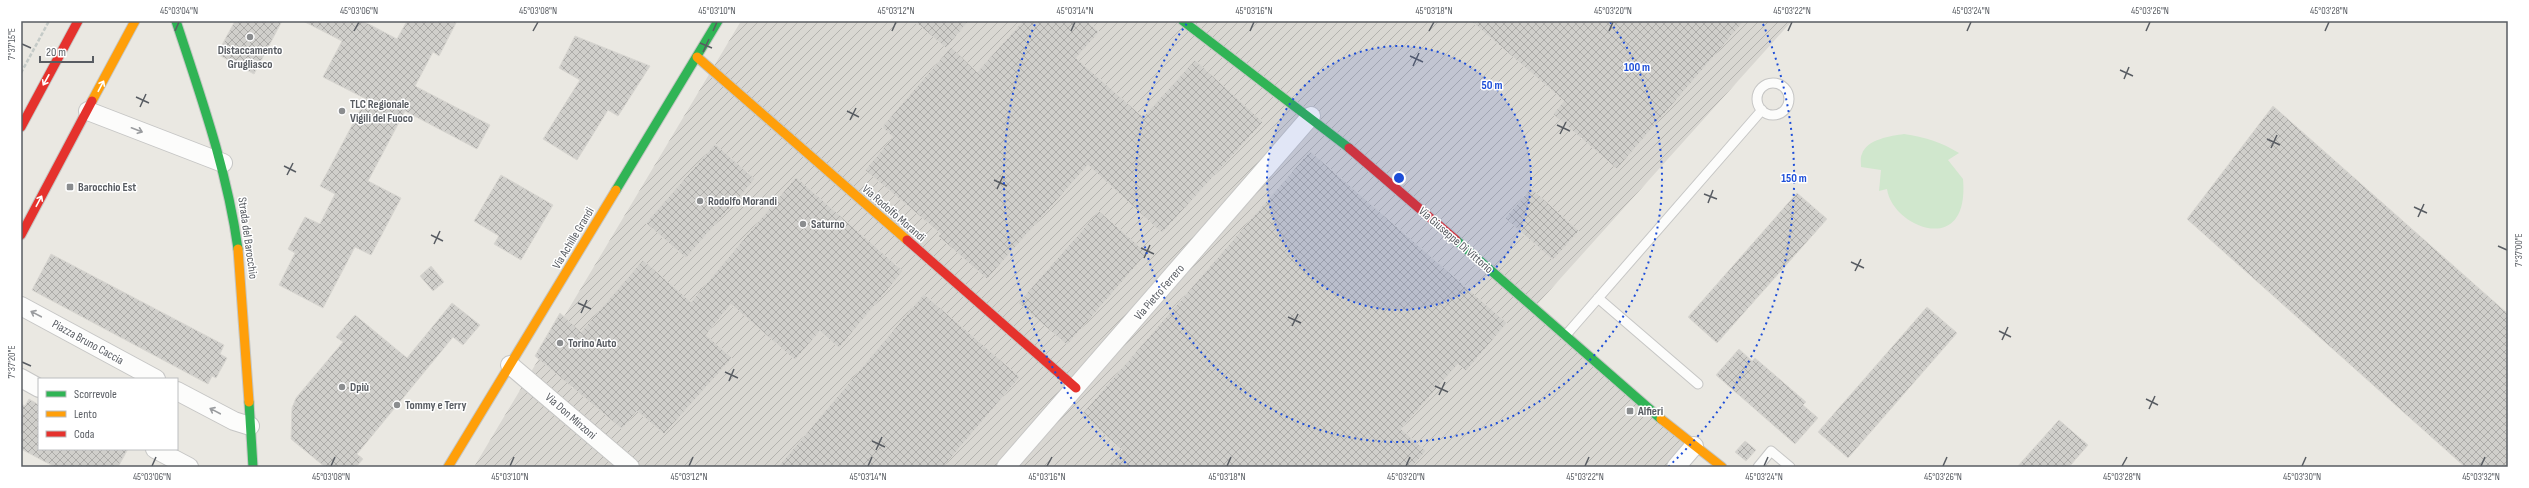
<svg xmlns="http://www.w3.org/2000/svg" width="2529" height="488" viewBox="0 0 2529 488" font-family="'Sofia Sans Condensed',sans-serif">
	<style>
		.industrial { fill: url(#industrial-furrows) }
		.green { fill: #d0e7cd }
		.building { fill: url(#building-cross-hatch); stroke: #d9d7d2 }
		.lines { fill: none; stroke-linecap: round; stroke-linejoin: round }
		.lane-casing { stroke: #c6c6c5; stroke-width: 11 }
		.street-casing { stroke: #c6c6c5; stroke-width: 20 }
		.fast-casing { stroke: #c5c6c4; stroke-width: 11 }
		.slow-casing { stroke: #c5c6c4; stroke-width: 11 }
		.jam-casing { stroke: #c5c6c4; stroke-width: 11 }
		.path { stroke: #c4cac7; stroke-width: 2.5; stroke-dasharray: 4 2; stroke-linecap: butt }
		.lane { stroke: #fcfcfb; stroke-width: 9 }
		.street { stroke: #fcfcfb; stroke-width: 18 }
		.fast { stroke: #30b455; stroke-width: 9 }
		.slow { stroke: #ff9f0a; stroke-width: 9 }
		.jam { stroke: #e5322d; stroke-width: 9 }
		.oneway { stroke: #fff }
		.oneway2 { stroke: #9a9c9f }
		.ticks { fill: none; stroke: #585c62; stroke-width: 1.5 }
		.ring { fill: none; stroke: #1d4ed8; stroke-width: 2; stroke-dasharray: 2 4 }
		.poi-dot { fill: #8b8d8f; stroke: #fff; stroke-width: 1.5 }
		.labels { text-anchor: middle; stroke-width: 3; stroke-linejoin: round; paint-order: stroke }
		.poi-label { font-size: 12px; font-weight: bold; fill: #585c62; stroke: #fff; text-anchor: start }
		.street-label { font-size: 12px; fill: #585c62; stroke: #fff }
		.centre { fill: #1d4ed8; stroke: #fff; stroke-width: 2 }
		.ring-label { font-size: 12px; text-anchor: middle; font-weight: bold; fill: #1d4ed8; stroke: #fff; stroke-width: 3; stroke-linejoin: round; paint-order: stroke }
		.neatline { fill: none; stroke: #585c62; stroke-width: 1.5 }
		.ticks-label { font-size: 10px; text-anchor: middle; fill: #585c62 }
	</style>
	<defs>
		<pattern id="industrial-furrows" width="10" height="10" patternUnits="userSpaceOnUse"><rect width="10" height="10" fill="#d9d7d2"/><path d="M-1 1l2-2M0 10L10 0M9 11l2-2" fill="none" stroke="#b3b2ae"/></pattern>
		<pattern id="building-cross-hatch" width="8" height="8" patternUnits="userSpaceOnUse"><rect width="8" height="8" fill="#d0cfcb"/><path d="M0 0l8 8M0 8l8-8" fill="none" stroke="#acaba8"/></pattern>
	</defs>
	<rect width="100%" height="100%" fill="#eae8e2"/>
	<path class="industrial" d="M741,21H1792L1533,309L1688,444L1668,467H474Z"/>
	<path class="green" d="M1904,134C1925,137 1941,142 1959,153L1948,160L1963,179C1970,259 1892,227 1887,189L1879,191L1881,170L1861,167C1861,163 1860,157 1862,154C1867,139 1891,136 1904,134Z"/>
	<path class="building" d="M235,21H282L254,74L217,54Z
		M303,21H363L397,39L407,21H457L439,56L433,52L415,86L490,125L477,149L405,111L368,181L401,198L371,255L355,247L323,308L279,285L295,253L288,249L305,217L320,224L335,194L320,186L366,99L323,77L342,41Z
		M914,21H969L946,48Z
		M1023,21H1087L1099,32L1076,58L1143,117L1195,60L1263,122L1162,233L1088,165L987,279L938,236L941,234L865,170L893,137L882,127L951,47L977,72Z
		M1471,21H1744L1617,169L1553,114L1564,101Z
		M575,36L650,66L618,116L608,110L577,160L543,139L580,80L559,68Z
		M2273,106L2508,314V467H2465L2187,219Z
		M715,144L755,179L686,258L646,223Z
		M1310,151L1507,323L1466,371L1458,364L1401,429L1426,451L1412,467H1107L1122,450L1082,414Z
		M501,175L553,205L521,260L494,244L499,236L474,221Z
		M796,177L903,271L839,348L820,331L795,360L731,304L706,335L732,358L664,434L637,411L622,429L535,356L560,313L581,332L643,260L691,302Z
		M1531,188L1579,231L1553,260L1505,218Z
		M1797,193L1827,219L1717,343L1688,317Z
		M1099,211L1147,253L1067,345L1018,303Z
		M51,254L224,345L220,354L227,358L216,378L212,376L208,384L32,290Z
		M431,266L444,282L433,291L420,276Z
		M924,294L1020,377L943,467H778Z
		M452,303L480,325L463,345L453,337L357,454L363,459L356,467H325L291,439L292,408L296,398L343,342L336,337L355,315L407,358Z
		M1927,307L1957,333L1848,458L1818,432Z
		M1739,349L1752,361L1755,358L1806,402L1803,405L1818,418L1795,444L1716,375Z
		M29,399L39,405V449H128L118,467H55L21,449V404L25,406Z
		M2059,420L2088,445L2069,467H2017Z
		M1745,441L1756,450L1746,461L1735,452Z"/>
	<g class="lines">
		<defs>
			<path id="lane" d="M1757 99a16 16 0 1 1 32 0a16 16 0 1 1-32 0Z
				M1598,298L1698,384
				M1566,335L1762,110
				M1758,467L1771,451L1790,467"/>
			<path id="street" d="M88,111L223,163
				M21,306L156,379
				M510,365L630,467
				M21,378L39,388
				M177,391L234,421L250,426
				M155,449L189,467
				M1006,467L1311,116
				M1676,467L1694,446"/>
			<path id="fast" d="M176,21C201,97 227,170 238,249
				M1183,21L1349,148
				M616,190L718,21
				M1456,240L1661,419
				M249,402L253,467"/>
			<path id="slow" d="M697,57L907,240
				M92,101L135,21
				M238,249L249,402
				M1661,419L1722,467
				M448,467L616,190"/>
			<path id="jam" d="M21,127L78,21
				M1349,148L1456,240
				M21,235L92,101
				M907,240L1076,388"/>
		</defs>
		<use href="#lane" class="lane-casing"/>
		<use href="#street" class="street-casing"/>
		<use href="#fast" class="fast-casing"/>
		<use href="#slow" class="slow-casing"/>
		<use href="#jam" class="jam-casing"/>
		<path class="path" d="M21,73L49,21"/>
		<use href="#lane" class="lane"/>
		<use href="#street" class="street"/>
		<use href="#fast" class="fast"/>
		<use href="#slow" class="slow"/>
		<use href="#jam" class="jam"/>
	</g>
	<defs><path id="oneway-shaft" d="M-6 0H5M1.5-3L5.5 0L1.5 3" fill="none" stroke-width="1.6" stroke-linecap="round" stroke-linejoin="round"/></defs>
	<g class="oneway">
		<use href="#oneway-shaft" transform="translate(46 80) rotate(119)"/>
		<use href="#oneway-shaft" transform="translate(101 86) rotate(-62)"/>
		<use href="#oneway-shaft" transform="translate(39 201) rotate(-62)"/>
	</g>
	<g class="oneway2">
		<use href="#oneway-shaft" transform="translate(137 130) rotate(21)"/>
		<use href="#oneway-shaft" transform="translate(36 314) rotate(-152)"/>
		<use href="#oneway-shaft" transform="translate(215 411) rotate(-152)"/>
	</g>
	<path class="ticks" d="M175,31L179,22M354,31L359,22M533,31L538,22M713,31L717,22M892,31L896,22M1071,31L1075,22M1250,31L1254,22M1429,31L1434,22M1609,31L1613,22M1788,31L1792,22M1967,31L1971,22M2146,31L2150,22M2325,31L2329,22M700,43L712,48M22,44L31,48M703,52L709,39M1410,56L1423,62M1413,66L1419,53M2120,70L2133,76M2124,79L2129,67M136,97L149,103M140,107L146,94M847,111L859,117M850,120L856,108M1557,125L1570,131M1560,134L1566,122M2267,139L2280,145M2271,148L2277,135M284,166L296,172M287,175L293,163M994,180L1007,186M997,189L1003,176M1704,194L1717,199M1708,203L1713,190M2414,207L2427,213M2418,217L2424,204M431,235L443,241M434,244L440,231M2498,246L2507,250M1141,248L1154,254M1144,258L1150,245M1851,262L1864,268M1855,271L1861,259M578,303L591,309M581,313L587,300M1288,317L1301,323M1292,326L1298,314M1999,331L2011,337M2002,340L2008,327M22,362L31,366M725,372L738,378M729,381L734,369M1435,386L1448,392M1439,395L1445,382M2146,399L2158,405M2149,409L2155,396M872,441L885,447M876,450L882,437M152,466L156,457M331,466L335,457M510,466L514,457M689,466L693,457M868,466L872,457M1047,466L1052,457M1227,466L1231,457M1406,466L1410,457M1585,466L1589,457M1764,466L1768,457M1943,466L1947,457M2122,466L2127,457M2302,466L2306,457M2481,466L2485,457"/>
	<circle cx="1399" cy="178" r="132" fill="#1d4ed8" fill-opacity=".12"/>
	<g class="ring">
		<circle cx="1399" cy="178" r="132"/>
		<path d="M1610 22A263 263 0 1 1 1188 22"/>
		<path d="M1130 467A395 395 0 0 1 1035 24M1763 24A395 395 0 0 1 1668 467"/>
	</g>
	<g class="poi-dot">
		<circle cx="250" cy="37" r="4"/>
		<circle cx="342" cy="111" r="4"/>
		<rect x="66" y="183" width="8" height="8" rx="2"/>
		<circle cx="700" cy="201" r="4"/>
		<circle cx="803" cy="224" r="4"/>
		<circle cx="560" cy="343" r="4"/>
		<circle cx="342" cy="387" r="4"/>
		<circle cx="397" cy="405" r="4"/>
		<rect x="1626" y="407" width="8" height="8" rx="2"/>
	</g>
	<g class="labels">
		<g class="poi-label">
			<text x="250" y="54" text-anchor="middle">Distaccamento<tspan x="250" dy="14">Grugliasco</tspan></text>
			<text x="350" y="108">TLC Regionale<tspan x="350" dy="14">Vigili del Fuoco</tspan></text>
			<text x="78" y="191">Barocchio Est</text>
			<text x="708" y="205">Rodolfo Morandi</text>
			<text x="811" y="228">Saturno</text>
			<text x="568" y="347">Torino Auto</text>
			<text x="350" y="391">Dpiù</text>
			<text x="405" y="409">Tommy e Terry</text>
			<text x="1638" y="415">Alfieri</text>
		</g>
		<g class="street-label">
			<text transform="translate(894 213) rotate(41)" y="4">Via Rodolfo Morandi</text>
			<text transform="translate(248 238) rotate(82)" y="4">Strada del Barocchio</text>
			<text transform="translate(573 238) rotate(-59)" y="4">Via Achille Grandi</text>
			<text transform="translate(1456 240) rotate(41)" y="4">Via Giuseppe Di Vittorio</text>
			<text transform="translate(1159 292) rotate(-49)" y="4">Via Pietro Ferrero</text>
			<text transform="translate(88 342) rotate(29)" y="4">Piazza Bruno Caccia</text>
			<text transform="translate(571 416) rotate(41)" y="4">Via Don Minzoni</text>
		</g>
	</g>
	<circle cx="1399" cy="178" r="6" class="centre"/>
	<g class="ring-label">
		<text x="1637" y="71">100 m</text>
		<text x="1492" y="89">50 m</text>
		<text x="1794" y="182">150 m</text>
	</g>
	<rect width="2529" height="488" fill="none" stroke="#ffffff" stroke-width="44"/>
	<rect x="38" y="378" width="140" height="72" fill="#ffffff" stroke="#bcbec0"/>
	<rect x="46" y="391" width="20" height="6" fill="#30b455" stroke="#bcbec0"/>
	<text x="74" y="398" font-size="12" fill="#585c62">Scorrevole</text>
	<rect x="46" y="411" width="20" height="6" fill="#ff9f0a" stroke="#bcbec0"/>
	<text x="74" y="418" font-size="12" fill="#585c62">Lento</text>
	<rect x="46" y="431" width="20" height="6" fill="#e5322d" stroke="#bcbec0"/>
	<text x="74" y="438" font-size="12" fill="#585c62">Coda</text>
	<path d="M40 56v6h53v-6" fill="none" stroke="#585c62" stroke-width="2"/>
	<text x="46" y="56" font-size="12" fill="#585c62" stroke="#ffffff" stroke-width="3" paint-order="stroke">20 m</text>
	<rect x="22" y="22" width="2485" height="444" class="neatline"/>
	<g class="ticks-label">
		<text x="179" y="14">45°03'04"N</text>
		<text x="359" y="14">45°03'06"N</text>
		<text x="538" y="14">45°03'08"N</text>
		<text x="717" y="14">45°03'10"N</text>
		<text x="896" y="14">45°03'12"N</text>
		<text x="1075" y="14">45°03'14"N</text>
		<text x="1254" y="14">45°03'16"N</text>
		<text x="1434" y="14">45°03'18"N</text>
		<text x="1613" y="14">45°03'20"N</text>
		<text x="1792" y="14">45°03'22"N</text>
		<text x="1971" y="14">45°03'24"N</text>
		<text x="2150" y="14">45°03'26"N</text>
		<text x="2329" y="14">45°03'28"N</text>
		<text transform="translate(11 44) rotate(-90)" y="4">7°37'15"E</text>
		<text transform="translate(2518 250) rotate(-90)" y="4">7°37'00"E</text>
		<text transform="translate(11 362) rotate(-90)" y="4">7°37'20"E</text>
		<text x="152" y="480">45°03'06"N</text>
		<text x="331" y="480">45°03'08"N</text>
		<text x="510" y="480">45°03'10"N</text>
		<text x="689" y="480">45°03'12"N</text>
		<text x="868" y="480">45°03'14"N</text>
		<text x="1047" y="480">45°03'16"N</text>
		<text x="1227" y="480">45°03'18"N</text>
		<text x="1406" y="480">45°03'20"N</text>
		<text x="1585" y="480">45°03'22"N</text>
		<text x="1764" y="480">45°03'24"N</text>
		<text x="1943" y="480">45°03'26"N</text>
		<text x="2122" y="480">45°03'28"N</text>
		<text x="2302" y="480">45°03'30"N</text>
		<text x="2481" y="480">45°03'32"N</text>
	</g>
</svg>
